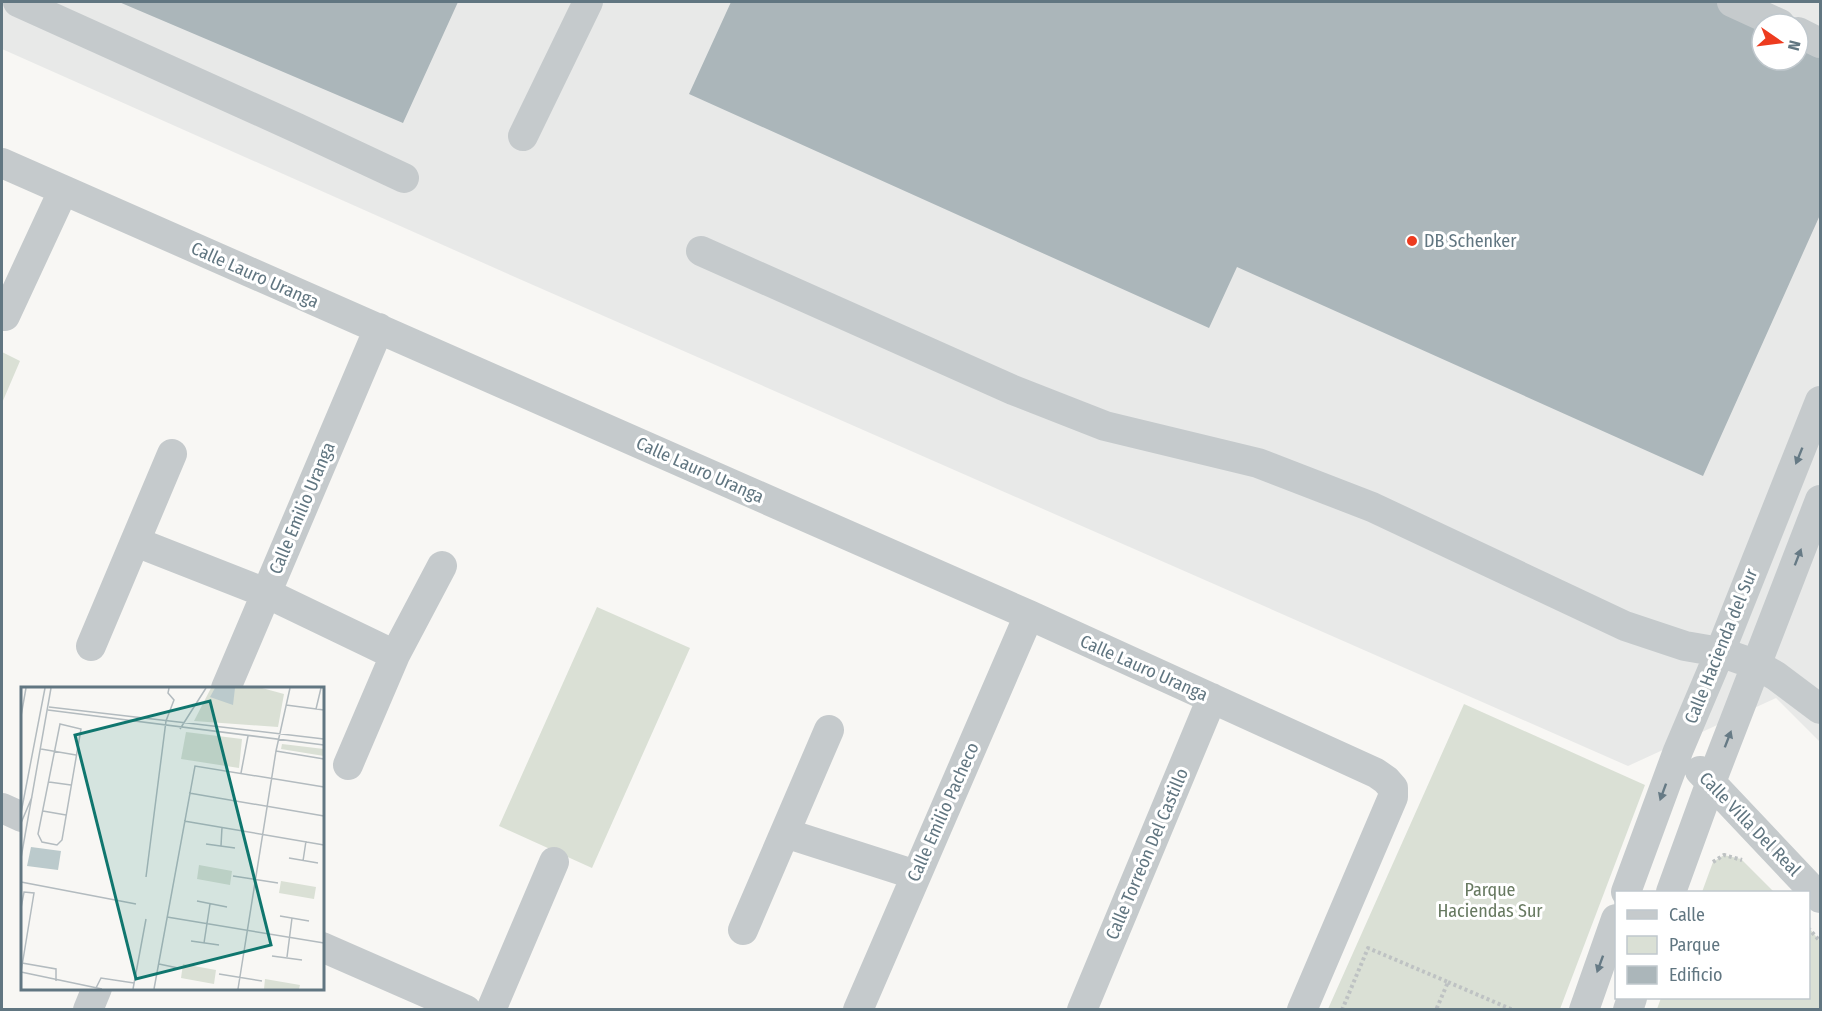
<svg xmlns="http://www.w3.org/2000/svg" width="1822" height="1011" viewBox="0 0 1822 1011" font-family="'Fira Sans Condensed',sans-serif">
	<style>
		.built { fill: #e8e9e8; fill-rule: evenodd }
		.green { fill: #dae0d5 }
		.building { fill: #abb6ba }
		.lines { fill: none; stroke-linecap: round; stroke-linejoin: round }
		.path { stroke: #bec2c3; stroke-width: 4; stroke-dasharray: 3 3; stroke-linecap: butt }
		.minor { stroke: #c5cacc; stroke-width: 30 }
		.oneway { fill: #667a85 }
		.poi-dot { fill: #ed3b1f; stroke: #fff; stroke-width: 2 }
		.labels { text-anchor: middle; stroke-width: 6; stroke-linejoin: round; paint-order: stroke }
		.poi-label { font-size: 18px; fill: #617681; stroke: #fff; text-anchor: start }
		.street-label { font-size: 18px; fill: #617681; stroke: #fff }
		.park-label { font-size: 18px; fill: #677960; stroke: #fff }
		.inset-road { fill: none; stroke: #b3bbbf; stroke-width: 1.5 }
		.view { fill: #0f766e; fill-opacity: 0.15; stroke: #0f766e; stroke-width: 3 }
		.inset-edge { fill: none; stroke: #617681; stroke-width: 3 }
	</style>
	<rect width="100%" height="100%" fill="#f8f7f4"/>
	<path class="built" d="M2,2H1820V742L1776,698L1628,766L506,273L2,49ZM1762,24H1798V60H1762Z"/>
	<path class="green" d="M2,352L20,361L2,403Z
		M597,607L690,648L592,868L499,826Z
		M1464,704L1645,785L1560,1009H1328Z
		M1724,855L1741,859L1774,892H1702L1713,862Z
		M1809,928L1820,941V1009H1657L1661,998H1808Z"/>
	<path class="building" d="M119,2H458L403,123Z
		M731,2H1717L1767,24H1762V60H1798V38L1820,48V215L1703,476L1237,267L1209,328L689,94Z"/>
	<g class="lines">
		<path class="path" d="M1713,862L1724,855L1742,860
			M1808,928L1820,941
			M1448,982L1513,1010
			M1342,1010L1368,948L1448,982L1436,1010"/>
		<path class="minor" d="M18,2L297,128L404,178
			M1732,2L1780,24
			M1798,32L1820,43
			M523,136L588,2
			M2,163L1029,615L1376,773L1386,780L1393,788V797L1302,1010
			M701,251L1013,390L1105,426L1258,463L1372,507L1625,626L1685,646L1720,652L1757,665L1776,676L1820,709
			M5,316L63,191
			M136,542L266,593L395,655
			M91,646L172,454
			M226,688L379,328
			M348,765L395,655L442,566
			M1700,771L1820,898
			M2,808L22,817
			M785,833L916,875
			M1626,892L1678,751L1720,652L1820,401
			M1671,892L1711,782L1820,500
			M743,930L829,730
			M322,947L466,1010
			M88,1010L97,988
			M491,1010L554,862
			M858,1010L1029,615
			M1082,1010L1212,698
			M1584,1010L1616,919
			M1628,1010L1632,998"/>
	</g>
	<defs><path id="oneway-solid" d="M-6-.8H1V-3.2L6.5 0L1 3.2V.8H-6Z" transform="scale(1.5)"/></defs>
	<g class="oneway">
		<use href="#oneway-solid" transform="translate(1799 456) rotate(112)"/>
		<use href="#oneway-solid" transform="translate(1798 557) rotate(-69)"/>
		<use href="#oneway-solid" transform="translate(1728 739) rotate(-69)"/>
		<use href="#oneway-solid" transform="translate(1663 792) rotate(110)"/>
		<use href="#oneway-solid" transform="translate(1600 964) rotate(110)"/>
	</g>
	<circle class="poi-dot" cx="1412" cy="241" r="6"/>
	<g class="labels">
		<g class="poi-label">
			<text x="1424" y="247">DB Schenker</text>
		</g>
		<g class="street-label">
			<text transform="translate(255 275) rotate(24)" y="6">Calle Lauro Uranga</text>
			<text transform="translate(700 470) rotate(24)" y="6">Calle Lauro Uranga</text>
			<text transform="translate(302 508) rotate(-67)" y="6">Calle Emilio Uranga</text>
			<text transform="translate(1721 646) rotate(-68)" y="6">Calle Hacienda del Sur</text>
			<text transform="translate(1144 668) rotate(24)" y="6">Calle Lauro Uranga</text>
			<text transform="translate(943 812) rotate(-66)" y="6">Calle Emilio Pacheco</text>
			<text transform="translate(1750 824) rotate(46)" y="6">Calle Villa Del Real</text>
			<text transform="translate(1147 854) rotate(-67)" y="6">Calle Torreón Del Castillo</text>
		</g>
		<g class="park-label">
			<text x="1490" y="896">Parque<tspan x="1490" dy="21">Haciendas Sur</tspan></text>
		</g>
	</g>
	<g transform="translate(21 687)">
		<rect width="303" height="303" fill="#f8f7f4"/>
		<path d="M190,1H241L263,7L257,40L173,34ZM165,45L221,52L218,81L160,72ZM261,57L303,62V69L260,62ZM178,178L211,184L209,198L176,192ZM260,194L295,200L293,212L258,206ZM162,277L195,283L193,297L160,291ZM244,292L279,298L278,302H243Z" fill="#dae0d5"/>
		<path d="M194,1H214L212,18L189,10ZM10,160L40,164L37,183L6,179Z" fill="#bbcacc"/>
		<path class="inset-road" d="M265,18L303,23M28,20L303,52M295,22L300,1M27,23L303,58M0,29L5,1M39,37L60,42L41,153L36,158L21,155L17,147ZM159,42L185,1M20,62L55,68M255,64L303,72M220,86L227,49M28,95L50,98M168,106L303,129M22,124L45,128M0,126L24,1M163,134L303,158M0,136L11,110M185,157L214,161M200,159L201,140M0,171L30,1M268,171L297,176M282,174L285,154M212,189L257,196M125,190L145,34L153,13L147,6L148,1M0,195L115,217M176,214L206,220M0,221L3,205L13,206L0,285M259,229L288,234M146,230L303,256M170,254L198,258M183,256L189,217M251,269L281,273M266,270L271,231M1,276L35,282V294M138,277L157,281M0,285L81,302M198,287L241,294M75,301L80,291L113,296M112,302L125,232M133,302L174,79L303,100M217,302L255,64L269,1"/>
		<path class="view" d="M189,14L250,258L115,292L54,48Z"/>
		<rect width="303" height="303" class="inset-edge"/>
	</g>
	<rect width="1822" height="1011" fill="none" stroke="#617681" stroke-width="6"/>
	<rect x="1615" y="891" width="195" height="108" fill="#ffffff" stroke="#c0c8cd" stroke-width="1.5"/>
	<rect x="1627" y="910" width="30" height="9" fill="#c5cacc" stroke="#c0c8cd" stroke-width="1.5"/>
	<text x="1669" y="921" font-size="18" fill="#617681">Calle</text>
	<rect x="1627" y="936" width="30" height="18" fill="#dae0d5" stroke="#c0c8cd" stroke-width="1.5"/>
	<text x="1669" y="951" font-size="18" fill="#617681">Parque</text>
	<rect x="1627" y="966" width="30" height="18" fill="#abb6ba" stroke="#c0c8cd" stroke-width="1.5"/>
	<text x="1669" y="981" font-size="18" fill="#617681">Edificio</text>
	<g transform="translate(1780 42) rotate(104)"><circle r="28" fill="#ffffff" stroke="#c0c8cd" stroke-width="1.5"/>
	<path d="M0-4.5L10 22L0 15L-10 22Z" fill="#ed3b1f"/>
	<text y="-9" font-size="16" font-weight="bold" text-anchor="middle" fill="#617681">N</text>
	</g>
</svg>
